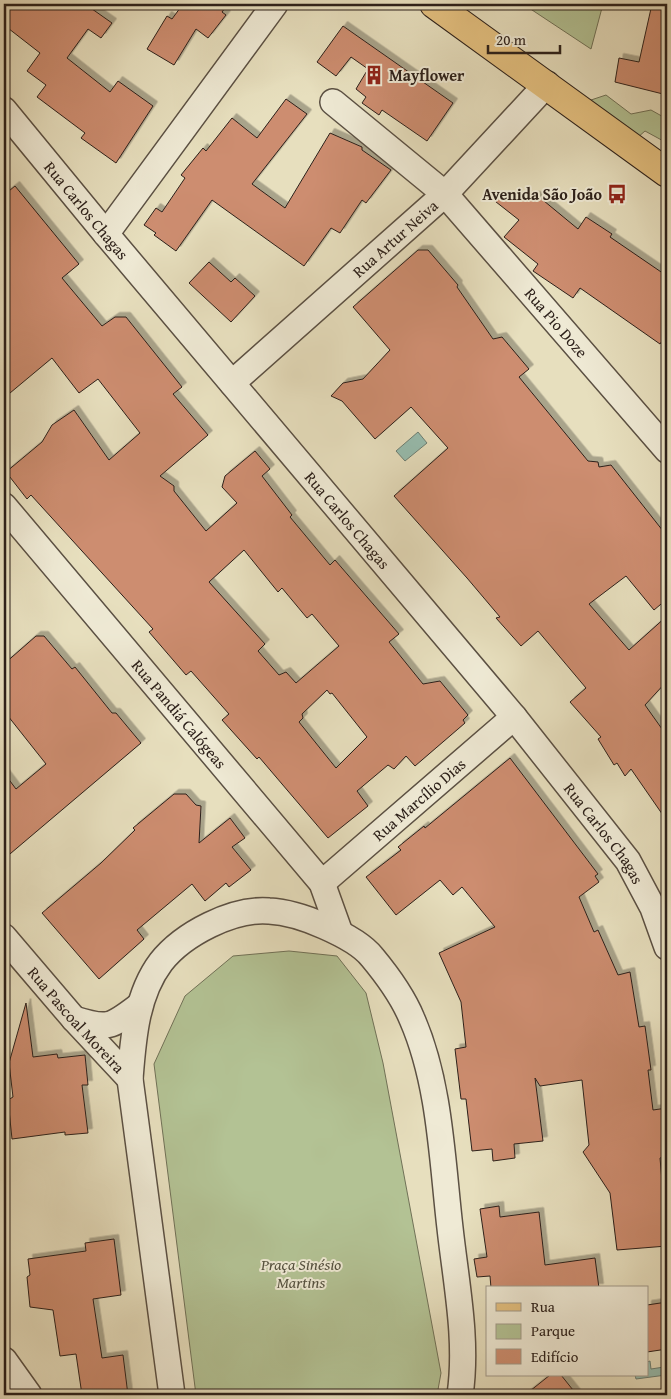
<svg xmlns="http://www.w3.org/2000/svg" width="671" height="1399" viewBox="0 0 671 1399" font-family="'Gentium Book Plus',serif">
	<style>
		.green { fill: #b3c294; stroke: #707157 }
		.water { fill: #97bdaf; stroke: #6c7e73 }
		.building { fill: #cd8d6f; stroke: #2c201a; fill-rule: evenodd; filter: url(#shadow) }
		.lines { fill: none; stroke-linecap: round; stroke-linejoin: round }
		.minor-casing { stroke: #5b5043; stroke-width: 28 }
		.major-casing { stroke: #2c201a; stroke-width: 30 }
		.minor { stroke: #efead5; stroke-width: 25 }
		.major { stroke: #e4c07f; stroke-width: 28 }
		.labels { text-anchor: middle; stroke-width: 4; stroke-linejoin: round; paint-order: stroke }
		.poi-label { font-size: 16px; font-weight: bold; fill: #2c201a; stroke: #efead5; text-anchor: start }
		.street-label { font-size: 16px; fill: #2c201a; stroke: #efead5 }
		.park-label { font-size: 16px; font-style: italic; fill: #54513f; stroke: #efead5 }
	</style>
	<defs>
		<filter id="shadow"><feDropShadow dx="4.5" dy="-4.5" stdDeviation="0" flood-color="#0004"/></filter>
	</defs>
	<rect width="100%" height="100%" fill="#e7dfbe"/>
	<filter id="stains"><feTurbulence type="fractalNoise" baseFrequency=".004" numOctaves="4"/><feColorMatrix values="0 0 0 0 .2 0 0 0 0 .09 0 0 0 0 .02 0 0 0 .5 -.17"/></filter>
	<radialGradient id="worn" r=".72"><stop offset=".6" stop-color="#630" stop-opacity="0"/><stop offset="1" stop-color="#630" stop-opacity=".3"/></radialGradient>
	<path class="green" d="M523,4H603L591,49Z
		M606,95L631,114L651,110L667,119V143L645,131L621,152L589,134L588,101Z
		M289,951L337,956L366,993L383,1063L441,1373L437,1395H196L154,1064L185,996L233,956Z"/>
	<path class="water" d="M418,432L427,443L405,461L396,451Z
		M650,1361L651,1369L664,1367L666,1375L636,1379L635,1375H647V1362Z"/>
	<path class="building" d="M4,4H85L112,23L101,38L88,29L67,58L110,92L118,81L153,106L116,163L81,138L85,133L37,97L46,85L27,71L40,53L4,25Z
		M183,4H228L222,12L226,15L208,38L196,29L174,65L147,49L167,16L172,19Z
		M652,4H667V95L615,82L619,58L639,62Z
		M343,26L453,103L427,141L382,110L379,115L362,103L366,97L356,89L368,69L351,57L336,76L317,62Z
		M286,99L307,114L252,184L285,208L330,133L362,147V150L391,170L366,203L362,200L340,233L331,228L304,266L212,200L176,251L154,235L156,233L144,225L156,208L162,212L185,178L181,175L203,148L206,151L232,118L257,138Z
		M15,186L79,264L62,278L102,326L115,317H126L182,387L173,394L208,435L160,476L174,486V491L206,531L237,503L222,487L225,476L255,451L270,469L262,476L292,515L290,517L330,565L335,560L399,634L389,642L423,684L440,681L468,715L463,720L465,723L415,766L406,756L394,769L388,765L357,791L368,806L328,838L259,757L257,759L222,720L229,714L191,671L186,675L149,632L153,629L31,495L27,499L6,472L42,442L52,425L74,410L109,460L140,433L98,379L79,393L52,358L4,398V195ZM244,550L278,592L282,588L307,618L312,614L339,646L296,683L286,672L279,675L258,651L265,644L209,582ZM327,690L330,694L332,693L367,737L336,768L299,722L303,718L302,714Z
		M538,196L578,229L586,217L612,234L610,237L667,276V333L660,344L580,288L573,298L533,271L538,264L504,237L519,220L491,198Z
		M418,250H428L458,285L457,287L493,339L502,337L529,369L519,377L588,461L598,462L599,467L611,465L667,536V599L654,610L626,576L589,604L629,650L667,616V681L645,705L667,736V821L631,769L625,776L617,763L614,765L598,739L601,737L570,702L586,688L538,631L521,646L496,618L500,617L467,578L394,496L448,448L411,407L375,439L342,401L331,396L343,383L363,379L390,350L353,307Z
		M209,262L231,282L235,278L255,296L231,322L189,283Z
		M36,636H44L72,669L75,667L112,713H116L141,743L4,859V773L16,789L46,764L4,711V664Z
		M510,758L598,874L595,876L599,882L579,897L594,932L598,930L618,975L630,972L639,1027L645,1026L651,1070H648L653,1110L667,1108V1156L660,1158L665,1216H667V1246L617,1250L610,1193L583,1152L589,1145L582,1080L540,1086L535,1078L543,1141L514,1144L515,1158L493,1161L492,1149L472,1151L466,1099H461L455,1049L466,1047L461,1002L439,953L495,927L462,887L453,895L440,880L396,915L366,877L401,850L398,847L424,826L425,828Z
		M174,794H186L196,805L201,806L199,843L230,818L245,838L232,847L251,870L229,887L226,883L205,901L192,884L137,930L144,939L99,979L42,913L101,863L135,830L133,828Z
		M26,1003L33,1057L57,1054L58,1058L85,1055L88,1085H82L88,1133L65,1135V1132L12,1139L8,1100L13,1097L9,1063Z
		M499,1206L500,1217L539,1212L545,1265L595,1258L599,1288H491L490,1276L477,1277L474,1259L487,1257L480,1209Z
		M114,1239L121,1295L93,1299L102,1358L123,1355L128,1395H82L76,1354L60,1356L53,1310L30,1307L27,1277L30,1275L28,1259L86,1251L85,1243Z
		M667,1302V1349L647,1352V1305Z
		M550,1375H561L577,1395H525Z"/>
	<g class="lines">
		<defs>
			<g id="minor">
				<path id="s1" d="M333,102L445,194L667,450"/>
				<path id="s2" d="M4,110L106,234L514,717L628,861L653,908L667,947"/>
				<path d="M106,234L275,4"/>
				<path id="s3" d="M232,383L445,194L547,84"/>
				<path id="s4" d="M4,506L322,883L340,933"/>
				<path id="s5" d="M322,883L514,717"/>
				<path id="s6" d="M4,937L74,1019L130,1079"/>
				<path d="M74,1019C109,1030 111,1027 140,1005"/>
				<path d="M4,1360L29,1395"/>
				<path d="M172,1395L130,1079C133,1040 136,995 161,962C183,934 233,908 269,911C289,912 306,918 324,926C340,933 361,943 372,957C387,975 403,997 412,1019C440,1083 442,1159 450,1228C456,1283 468,1340 460,1395"/>
			</g>
			<path id="major" d="M434,4L667,173"/>
		</defs>
		<use href="#minor" class="minor-casing"/>
		<use href="#major" class="major-casing"/>
		<use href="#minor" class="minor"/>
		<use href="#major" class="major"/>
	</g>
	<defs>
		<symbol id="building-bare" viewBox="-9 -9 18 18"><path d="M-4-6H4V6H1V3H-1V6H-4ZM-2.5-4.3h1.7v1.8h-1.7ZM.8-4.3h1.7v1.8H.8ZM-2.5-1h1.7V.8h-1.7ZM.8-1h1.7V.8H.8Z" fill="#8f2418" stroke="#efead5" stroke-width="2.5" paint-order="stroke"/></symbol>
		<symbol id="bus-bare" viewBox="-9 -9 18 18"><path d="M-5-6H5V4H4V6H2V4H-2V6H-4V4H-5ZM-3.5-4V0h7V-4ZM-3.5 1.2v1.5H-2V1.2ZM2 1.2v1.5H3.5V1.2Z" fill="#8f2418" stroke="#efead5" stroke-width="2.5" paint-order="stroke"/></symbol>
	</defs>
	<g fill-rule="evenodd">
		<use href="#building-bare" x="360" y="61" width="28" height="28"/>
		<use href="#bus-bare" x="603" y="180" width="28" height="28"/>
	</g>
	<g class="labels">
		<g class="poi-label">
			<text x="389" y="81">Mayflower</text>
			<text x="602" y="200" text-anchor="end">Avenida São João</text>
		</g>
		<g class="street-label">
			<text dy="6" stroke="none"><textPath href="#s2" startOffset="130">Rua Carlos Chagas</textPath></text>
			<text dy="6" stroke="none"><textPath href="#s3" startOffset="218">Rua Artur Neiva</textPath></text>
			<text dy="6" stroke="none"><textPath href="#s1" startOffset="315">Rua Pio Doze</textPath></text>
			<text dy="6" stroke="none"><textPath href="#s2" startOffset="535">Rua Carlos Chagas</textPath></text>
			<text dy="6" stroke="none"><textPath href="#s4" startOffset="272">Rua Pandiá Calógeas</textPath></text>
			<text dy="6" stroke="none"><textPath href="#s5" startOffset="128">Rua Marcílio Dias</textPath></text>
			<text dy="6" stroke="none"><textPath href="#s2" startOffset="940">Rua Carlos Chagas</textPath></text>
			<text dy="6" stroke="none"><textPath href="#s6" startOffset="110">Rua Pascoal Moreira</textPath></text>
		</g>
		<g class="park-label">
			<text x="301" y="1270">Praça Sinésio<tspan x="301" dy="18">Martins</tspan></text>
		</g>
	</g>
	<rect width="671" height="1399" fill="none" stroke="#e7dfbe" stroke-width="20"/>
	<rect x="5" y="5" width="661" height="1389" fill="none" stroke="#2c201a" stroke-width="2.5"/>
	<rect x="10" y="10" width="651" height="1379" fill="none" stroke="#2c201a"/>
	<rect x="486" y="1286" width="162" height="90" fill="#efead5" stroke="#a1998a"/>
	<rect x="496" y="1303" width="25" height="8" fill="#e4c07f" stroke="#a1998a"/>
	<text x="531" y="1312" font-size="15" fill="#2c201a">Rua</text>
	<rect x="496" y="1324" width="25" height="15" fill="#b3c294" stroke="#a1998a"/>
	<text x="531" y="1336" font-size="15" fill="#2c201a">Parque</text>
	<rect x="496" y="1349" width="25" height="15" fill="#cd8d6f" stroke="#a1998a"/>
	<text x="531" y="1362" font-size="15" fill="#2c201a">Edifício</text>
	<path d="M488 45v8h72v-8" fill="none" stroke="#2c201a" stroke-width="2.5"/>
	<text x="496" y="45" font-size="15" fill="#2c201a" stroke="#efead5" stroke-width="4" paint-order="stroke">20 m</text>
	<rect width="100%" height="100%" filter="url(#stains)"/>
	<rect width="100%" height="100%" fill="url(#worn)"/>
</svg>
